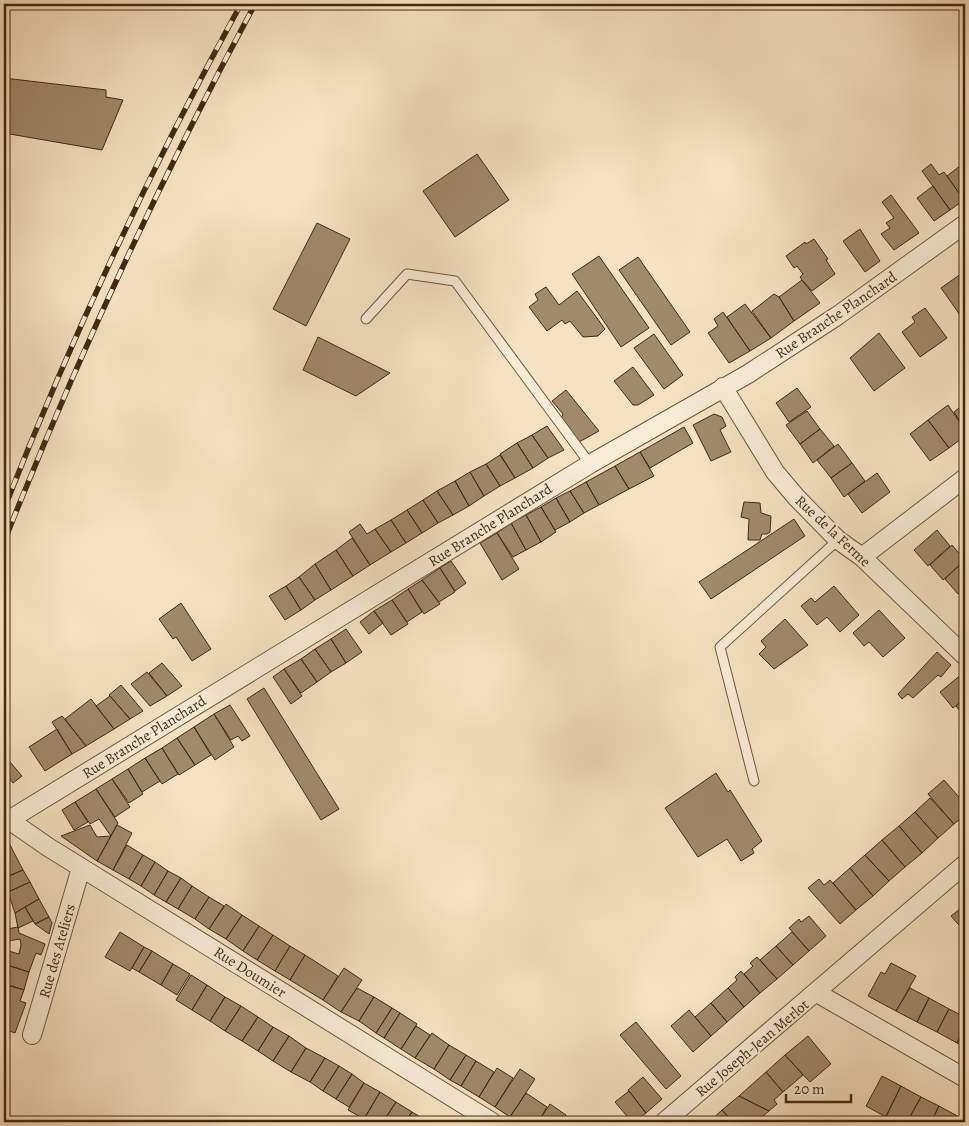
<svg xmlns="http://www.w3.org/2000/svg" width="969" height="1126" viewBox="0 0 969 1126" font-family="Alegreya,serif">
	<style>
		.building { fill: #a0896c; stroke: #43280f }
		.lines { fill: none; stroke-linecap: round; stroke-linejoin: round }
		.lane-casing { stroke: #70563c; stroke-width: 11 }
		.street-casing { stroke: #70563c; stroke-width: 20 }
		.lane { stroke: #f9ecd7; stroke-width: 9 }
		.street { stroke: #f9ecd7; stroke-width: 18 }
		.rail-casing { stroke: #43280f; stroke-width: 5.5 }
		.rail { stroke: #f9ecd7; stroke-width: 4; stroke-dasharray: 11; stroke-linecap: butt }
		.labels { text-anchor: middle; stroke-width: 4; stroke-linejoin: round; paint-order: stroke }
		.street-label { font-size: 15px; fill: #43280f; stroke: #f9ecd7 }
	</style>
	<rect width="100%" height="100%" fill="#f6e2c1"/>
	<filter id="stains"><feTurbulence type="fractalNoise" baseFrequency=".004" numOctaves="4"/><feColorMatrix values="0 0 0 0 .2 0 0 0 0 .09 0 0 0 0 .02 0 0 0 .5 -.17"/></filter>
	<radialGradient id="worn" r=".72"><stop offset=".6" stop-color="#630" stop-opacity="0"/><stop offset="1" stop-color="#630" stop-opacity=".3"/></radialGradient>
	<path class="building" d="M4,78L106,90V97L123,100L102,150L4,133Z
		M477,154L509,200L455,237L423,191Z
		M931,164L939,175L944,172L964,200L950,210L922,171Z
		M960,166L965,174L964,200L947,176Z
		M933,186L950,210L934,221L917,198Z
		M891,195L919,233L894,250L881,234L890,228L886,223L894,218L882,202Z
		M317,223L350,239L306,326L273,309Z
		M860,229L880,261L865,272L843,241Z
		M814,239L828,259L826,260L835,274L812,291L802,280L800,277L803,274L797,266L794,268L786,256L805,242L806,244Z
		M599,256L649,328L621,347L572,274Z
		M638,257L690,332L671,345L619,270Z
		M965,271V322L941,288Z
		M802,280L820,303L794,321L779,297Z
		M546,287L559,305L577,291L605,329L598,336L583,337L570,321L565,324L562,320L547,331L529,307L538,300L535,294Z
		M774,294L779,297L794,321L771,338L752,311Z
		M745,304L771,338L750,351L727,317Z
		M925,308L947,338L920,357L902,332L915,322L912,317Z
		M723,312L750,351L729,363L708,333L718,326L714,319Z
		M879,333L905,368L874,391L850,358Z
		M654,334L683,375L664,389L634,348Z
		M318,337L390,373L356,396L303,370Z
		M633,367L654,395L638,405H633L614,381Z
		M797,388L811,407L789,422L776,403Z
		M566,390L599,431L579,442L561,419L563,414L552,401Z
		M965,403V430L954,412Z
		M948,405L965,430V436L949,448L928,420Z
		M807,411L820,429L800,444L786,425Z
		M714,414L722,417L726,426L720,430L731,452L711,461L693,425Z
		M928,420L949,448L930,461L910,434Z
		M547,426L564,450L548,458L532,435Z
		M684,427L693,443L650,468L640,452Z
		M820,429L834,446L813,463L800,444Z
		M532,435L548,458L533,468L517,443Z
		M517,443L533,468L515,478L500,454Z
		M838,444L852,463L831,478L817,460Z
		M640,452L654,476L629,489L615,466Z
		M500,455L515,478L500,486L486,464Z
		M852,463L865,481L844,497L831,478Z
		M486,464L500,486L484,496L470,472Z
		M615,466L629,489L599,505L586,482Z
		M470,472L484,496L469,506L455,481Z
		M877,473L890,492L862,513L848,494Z
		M455,481L469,506L453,515L437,491Z
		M586,482L599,505L584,513L570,491Z
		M437,491L453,515L438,523L423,500Z
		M570,491L584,513L570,522L556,498Z
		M556,498L570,522L555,530L541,507Z
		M423,500L438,523L422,533L407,510Z
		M744,502L760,503L761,513L771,516L770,532L767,534H762L760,540H748L749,519L741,517Z
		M541,507L556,532L541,542L526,515Z
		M407,510L422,533L406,543L391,520Z
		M526,515L541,542L526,550L511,523Z
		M794,519L805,536L711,599L699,582Z
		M391,520L406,543L391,552L375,529Z
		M511,523L526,550L513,557L497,533Z
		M360,524L367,534L375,529L391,552L370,565L349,532Z
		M937,530L950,546L928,566L914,550Z
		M497,533L519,569L502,580L480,543Z
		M352,538L370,565L353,576L336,550Z
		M952,545L965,560L943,580L930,565Z
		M336,550L353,576L331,590L315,564Z
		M965,560V588L958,594L945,579Z
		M451,561L466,583L455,591L440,568Z
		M315,564L331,590L315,600L299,577Z
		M440,568L455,592L439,602L422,580Z
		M299,577L315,600L301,610L286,586Z
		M422,580L440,604L424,614L408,589Z
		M286,586L301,610L285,620L269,596Z
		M834,586L859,615L840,632L827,617L817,625L801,606L811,598L815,602Z
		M408,589L422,612L407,622L392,600Z
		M392,600L408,624L391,635L374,611Z
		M181,603L211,649L192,661L176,637L173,639L159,619Z
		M879,610L905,638L883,657L869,642L864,646L853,633Z
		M374,611L383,623L369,634L360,622Z
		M785,619L808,645L774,669L759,654L766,647L761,641Z
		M346,629L362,652L346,663L331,639Z
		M331,639L346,663L331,672L315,649Z
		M315,649L331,672L317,682L301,659Z
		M937,652L951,665L941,677L938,675L913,698L908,694L902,699L898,694Z
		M301,659L317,682L301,693L284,669Z
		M162,663L182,686L167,696L149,673Z
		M284,669L302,696L291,704L273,677Z
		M147,672L167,696L150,706L131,684Z
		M962,674L965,677V698L953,708L940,692Z
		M121,685L143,711L130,719L109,695Z
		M264,688L339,809L321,820L247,699Z
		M110,696L130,719L114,729L96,706Z
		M965,698V717L956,706Z
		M91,699L114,729L86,746L65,719Z
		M230,705L250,736L242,741L238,736L231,740L214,714Z
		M214,714L234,747L215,760L194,727Z
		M62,716L86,746L72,754L52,722Z
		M194,727L211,755L195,765L177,738Z
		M57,729L72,754L45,771L29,747Z
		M177,738L195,765L179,775L162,748Z
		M162,748L178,774L162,784L145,758Z
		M4,755L22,776L13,783L4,772Z
		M145,758L160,781L142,792L128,769Z
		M128,769L143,794L129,803L112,779Z
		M716,773L728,792L730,790L762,841L752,849L754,853L741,861L727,839L698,857L665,808Z
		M112,779L130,807L115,817L96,789Z
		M944,780L965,804V815L954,824L928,794Z
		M96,789L118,823L111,836L99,819L90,824L75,802Z
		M930,798L954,824L938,838L915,812Z
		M75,802L88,822L74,830L62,810Z
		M915,812L938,838L922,853L899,826Z
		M90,825L97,837L111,836L97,861L61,836Z
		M117,825L132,833L113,870L97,861Z
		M899,826L922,853L905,867L882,840Z
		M882,840L905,867L889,881L865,855Z
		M9,843L23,870L4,878V861Z
		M127,845L143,855L129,879L113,870Z
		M143,855L155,862L141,886L129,879Z
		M865,855L889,881L873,896L850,868Z
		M155,862L168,871L154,895L141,886Z
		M850,868L873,896L856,910L833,883Z
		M23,870L30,882L8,892L7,889L4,890V878Z
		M168,871L181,878L166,902L154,895Z
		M181,878L192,886L178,909L166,902Z
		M819,879L824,885L830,880L856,910L840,924L808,888Z
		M30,882L39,899L15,913L8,892Z
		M192,886L209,897L195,919L178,909Z
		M209,897L224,906L209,929L195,919Z
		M39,899L49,917L35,924L25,907Z
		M226,904L242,915L226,939L209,929Z
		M965,905V932L951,916Z
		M25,907L33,921L18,928L15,913Z
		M242,915L259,926L243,951L226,939Z
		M809,916L826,936L809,951L789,928L799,919L801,922Z
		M49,917L52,923L49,934L35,924Z
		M259,926L273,935L257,960L243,951Z
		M18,927L19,933L45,944L41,955L36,953L29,972L4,964L5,950L19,954L21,945L20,939L8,941L7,929Z
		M120,932L144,947L130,971L105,957Z
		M792,932L809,951L793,965L776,946Z
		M273,935L290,946L275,971L257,960Z
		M290,946L305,955L290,980L275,971Z
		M776,946L793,965L777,979L760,960Z
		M144,947L152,951L139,972L132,968Z
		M152,951L173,964L161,985L139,972Z
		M305,955L338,976L323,1000L290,980Z
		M757,957L777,979L760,993L744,974L753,966L750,963Z
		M891,963L916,976L896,1011L868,996L881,972L885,974Z
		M4,964L29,972L24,990L4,984Z
		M173,964L190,974L177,995L161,985Z
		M344,968L362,980L341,1012L323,1000Z
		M741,971L760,993L744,1007L728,988L737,980L735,977Z
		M191,975L207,985L192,1010L176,1000Z
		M9,985L24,990L20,1001L26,1003L15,1033L4,1029V1003Z
		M207,985L225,997L210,1021L192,1010Z
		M357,988L374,997L359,1021L341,1012Z
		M728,988L744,1007L727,1022L711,1003Z
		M910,988L929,998L917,1022L896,1011Z
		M225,997L241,1006L225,1031L210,1021Z
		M374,997L392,1008L376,1033L359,1021Z
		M929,998L949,1009L937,1032L917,1022Z
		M711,1003L727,1022L711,1036L695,1017Z
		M241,1006L258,1017L242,1041L225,1031Z
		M392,1008L400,1013L384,1038L376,1033Z
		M949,1009L965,1017V1028L957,1043L937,1032Z
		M689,1010L711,1036L693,1052L671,1026Z
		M400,1013L417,1024L401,1049L384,1038Z
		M258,1017L273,1027L258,1051L242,1041Z
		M636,1022L681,1076L666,1089L620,1035Z
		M416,1026L430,1035L415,1058L401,1049Z
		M273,1027L289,1036L273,1061L258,1051Z
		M965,1028V1048L957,1043Z
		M432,1033L449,1045L434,1069L415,1058Z
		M289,1036L306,1048L291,1072L273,1061Z
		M808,1036L831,1064L810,1082L785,1055Z
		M449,1045L466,1055L450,1080L434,1069Z
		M306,1048L325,1058L310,1082L291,1072Z
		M466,1055L476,1061L461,1086L450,1080Z
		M785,1055L803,1075L783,1092L766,1072Z
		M325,1058L339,1066L323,1091L310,1082Z
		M476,1061L494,1072L479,1097L461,1086Z
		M339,1066L352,1074L336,1099L323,1091Z
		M497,1068L513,1078L495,1107L479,1097Z
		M520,1069L535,1079L510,1117L495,1107Z
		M766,1072L783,1092L774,1100L777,1104L769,1111L739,1096Z
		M352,1074L364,1083L349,1107L336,1099Z
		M882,1076L901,1086L886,1117L866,1106Z
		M643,1077L662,1099L646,1113L628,1090Z
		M364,1083L380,1092L364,1119L348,1110Z
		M901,1086L921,1097L907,1122H883Z
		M629,1091L646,1113L635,1122H632L615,1102Z
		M380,1092L396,1102L383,1122H369L364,1119Z
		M526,1093L547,1107L538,1122H519L510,1117Z
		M739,1096L769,1111L756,1122H733L722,1110Z
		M921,1097L939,1106L931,1122H907Z
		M396,1102L412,1112L405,1122H383Z
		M550,1104L566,1115L561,1122H538Z
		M939,1106L959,1117L957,1122H931Z
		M722,1110L733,1122H709Z
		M412,1112L427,1121L426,1122H405Z"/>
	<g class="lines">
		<defs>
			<path id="lane" d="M366,319L407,274L455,281L590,464
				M754,781L720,647L838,540"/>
			<path id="street" d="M723,387L775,472L796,497L838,540L862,557L965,656
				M862,557L965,478
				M4,818L9,820L48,847L492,1122
				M9,820L590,464L748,374L837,316L965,224
				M817,993L965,1078
				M32,1035L81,868
				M664,1122L965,864"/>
		</defs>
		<use href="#lane" class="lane-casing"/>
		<use href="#street" class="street-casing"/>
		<use href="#lane" class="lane"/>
		<use href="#street" class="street"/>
		<defs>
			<path id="rail" d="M4,509C72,336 152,166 241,4
				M4,542C77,358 161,178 255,4"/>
		</defs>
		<use href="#rail" class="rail-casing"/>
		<use href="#rail" class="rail"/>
	</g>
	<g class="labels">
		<g class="street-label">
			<text transform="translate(836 315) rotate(-34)" y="5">Rue Branche Planchard</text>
			<text transform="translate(490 525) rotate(-32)" y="5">Rue Branche Planchard</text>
			<text transform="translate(833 531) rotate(43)" y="5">Rue de la Ferme</text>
			<text transform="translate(144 737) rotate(-32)" y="5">Rue Branche Planchard</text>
			<text transform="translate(57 951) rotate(-74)" y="5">Rue des Ateliers</text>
			<text transform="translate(250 972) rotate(32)" y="5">Rue Doumier</text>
			<text transform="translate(752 1048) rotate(-40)" y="5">Rue Joseph-Jean Merlot</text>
		</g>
	</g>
	<rect width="969" height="1126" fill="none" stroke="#f6e2c1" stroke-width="20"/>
	<rect x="5" y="5" width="959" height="1116" fill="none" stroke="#43280f" stroke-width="2.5"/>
	<rect x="10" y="10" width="949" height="1106" fill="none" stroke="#43280f"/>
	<path d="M786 1094v8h65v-8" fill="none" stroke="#43280f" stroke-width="2.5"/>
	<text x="794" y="1094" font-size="15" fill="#43280f" stroke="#f9ecd7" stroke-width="4" paint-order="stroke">20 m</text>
	<rect width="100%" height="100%" filter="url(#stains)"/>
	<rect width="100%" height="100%" fill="url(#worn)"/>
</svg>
